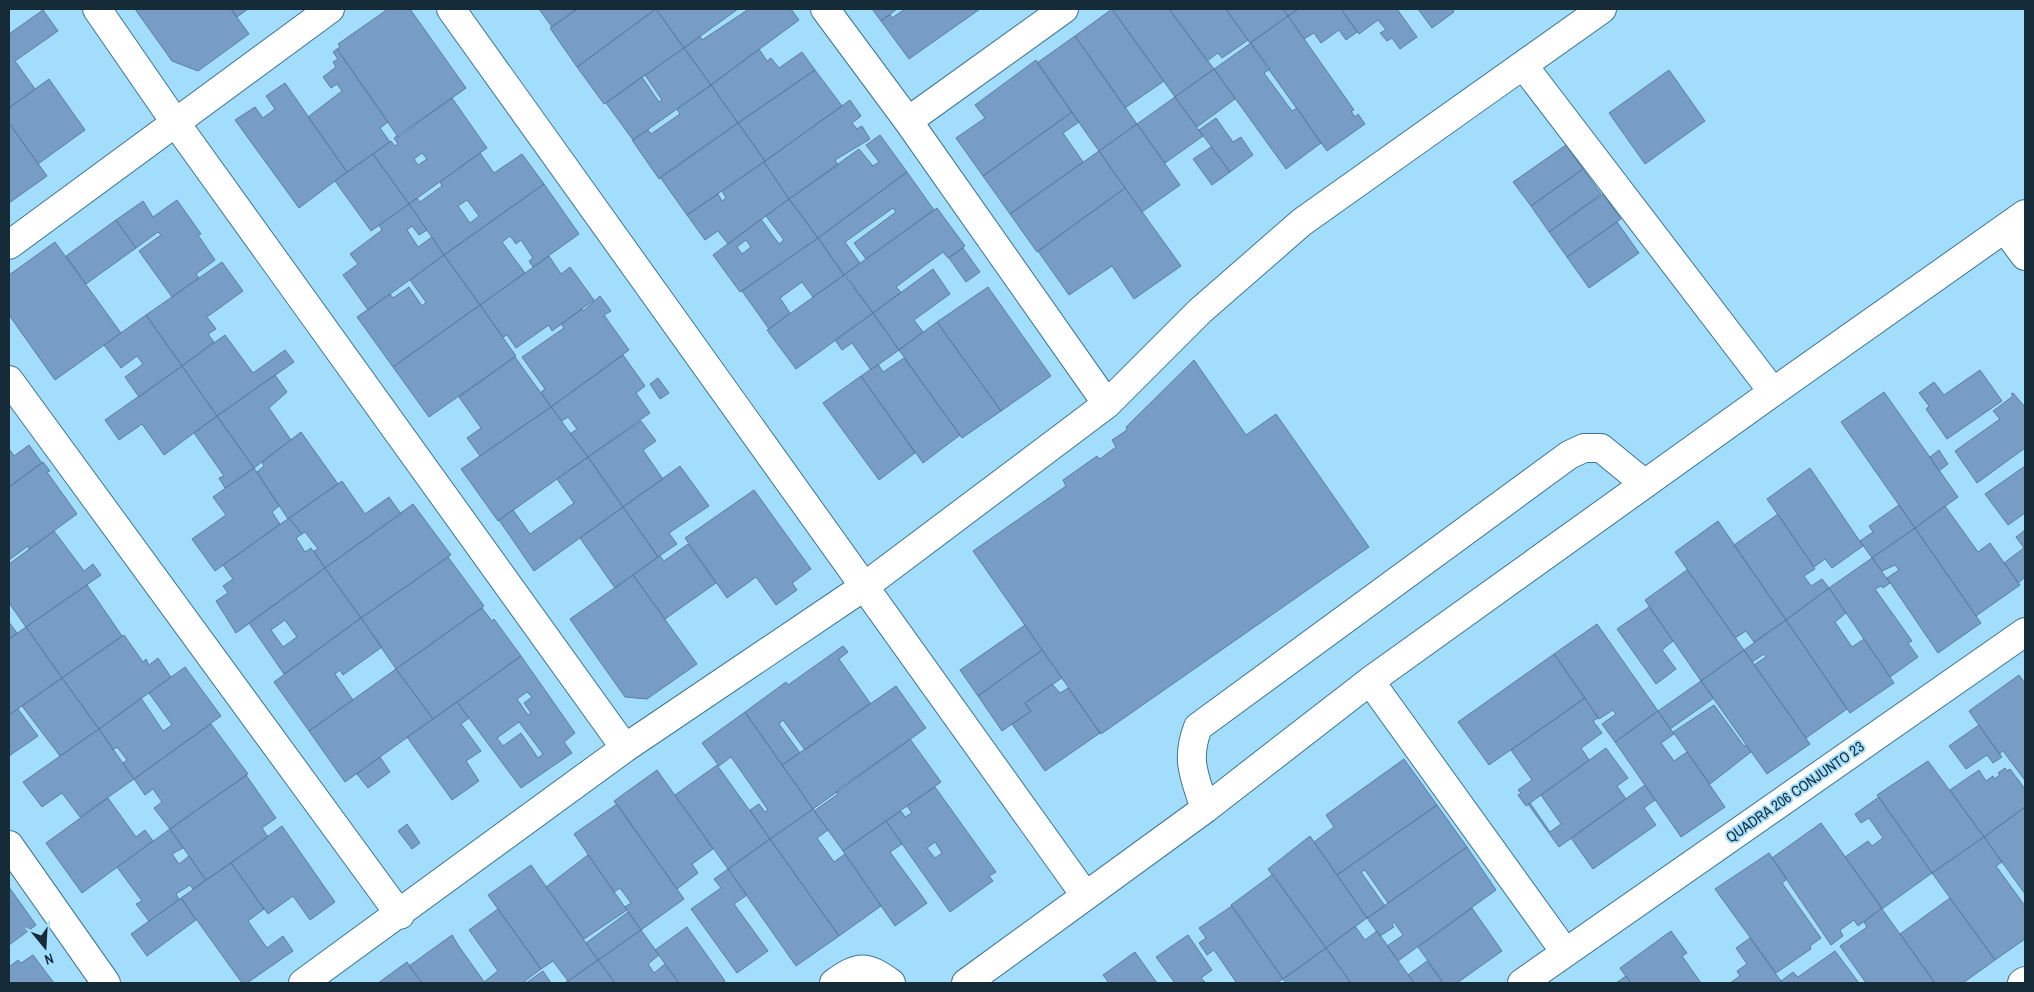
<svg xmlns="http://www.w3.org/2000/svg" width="2034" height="992" viewBox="0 0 2034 992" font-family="'Archivo Narrow',sans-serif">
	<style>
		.building { fill: #779cc5; stroke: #5a7ea5; fill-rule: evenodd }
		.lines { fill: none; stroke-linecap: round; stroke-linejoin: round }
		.minor-casing { stroke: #3d7591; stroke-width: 30 }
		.minor { stroke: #fff; stroke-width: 28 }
		.labels { text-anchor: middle; stroke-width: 4; stroke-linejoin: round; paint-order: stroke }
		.street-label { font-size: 15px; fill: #152c38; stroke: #a3ddfc }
	</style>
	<rect width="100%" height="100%" fill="#a3ddfc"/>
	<path class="building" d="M135,9H231L249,34L198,71L172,61Z
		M231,9H248L237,17Z
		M388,9H410L466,88L398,137L337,49L340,47L338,44Z
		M539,9H577L552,27Z
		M577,9H656L577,67L550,28Z
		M656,9L684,48L604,104L577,67Z
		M656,9H738L684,48Z
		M749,9H791L799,20L711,85L684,48L700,36L702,40Z
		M872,9H897L881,21Z
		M905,9H980L909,59L881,21L890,14L892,18Z
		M1112,9L1164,81L1125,108L1075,36Z
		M1112,9H1169L1214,69L1175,97Z
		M1169,9H1226L1248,40L1222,58L1218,53L1207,61Z
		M1226,9H1283L1288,16L1250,43Z
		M1283,9H1298L1288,16Z
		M1298,9H1341L1357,32L1346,40L1339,30L1321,43L1314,33L1304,39L1288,16Z
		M1341,9H1397L1417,37L1400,49L1392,38L1387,41L1380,33L1386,30L1378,20L1359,34Z
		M1418,9H1452L1454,12L1432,28Z
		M43,10L58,31L15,61L35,89L9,108V34Z
		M1288,16L1354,110L1351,111L1355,117L1358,114L1365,124L1327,151L1250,43Z
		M1075,36L1137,124L1099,151L1037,63Z
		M1251,43L1270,69L1264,73L1292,111L1297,108L1321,143L1286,169L1214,69Z
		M684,48L711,85L633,140L606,103L642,77L659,102L662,100L645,75Z
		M337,49L388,122L380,128L390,142L347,172L308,117L342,91L337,84L331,88L323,77L336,67L333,62L338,59L333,52Z
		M759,49L767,61L771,58L779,68L802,52L815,70L738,123L711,85Z
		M1036,60L1072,112L983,176L956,138L985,118L975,105Z
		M1214,69L1235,99L1197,127L1175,97Z
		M815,70L842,106L765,161L738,123Z
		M1669,70L1705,121L1645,164L1609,113Z
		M49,79L85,130L38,164L9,123V108Z
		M285,83L347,172L299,208L235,120L255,107L263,118L275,109L266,96Z
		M711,85L738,123L659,179L632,140L648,130L651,134L680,114L677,109Z
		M1175,97L1203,136L1165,163L1137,124Z
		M452,98L487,148L409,204L373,154L391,141L395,146L398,144L394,138ZM422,153L427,159L418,165L414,159Z
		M850,100L861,116L852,123L857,129L862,126L870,139L835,160L838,165L789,199L764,162Z
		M1072,112L1079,122L1063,133L1083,162L1010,214L983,176Z
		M1216,118L1233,142L1241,137L1253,155L1230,172L1199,130Z
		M9,123L47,176L9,203Z
		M738,123L765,161L687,215L660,177Z
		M1137,124L1180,185L1142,212L1099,151Z
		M880,135L907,172L818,238L789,199L859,149L873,166L879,162L866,145Z
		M1566,145L1583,169L1531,206L1513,182Z
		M1211,147L1230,172L1212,185L1193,159Z
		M1099,151L1125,188L1037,252L1010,214Z
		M480,153L494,173L522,154L544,184L444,255L409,204L417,198L420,202L442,186L440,182ZM467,200L479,216L470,223L458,206Z
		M373,154L409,204L371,231L335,181Z
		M764,162L789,199L728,244L718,231L705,240L687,215L718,194L722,201L726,198L722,191Z
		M1583,169L1601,194L1549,232L1531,206Z
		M907,172L934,210L866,259L854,243L896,212L893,208L845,242L860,263L844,275L818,238Z
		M544,184L579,234L533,267L529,261L533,258L521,240L516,244L510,236L502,242L525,273L480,305L444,255Z
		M1125,188L1181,266L1134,299L1112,266L1069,295L1038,251Z
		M1603,194L1621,219L1567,257L1549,232Z
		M789,199L818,238L740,292L713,255L761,219L779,244L784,240L766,216ZM746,240L751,247L742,254L737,247Z
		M177,200L201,234L198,235L215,260L196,274L199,278L172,297L139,251L161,235L158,232L136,248L116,220L143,201L153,217Z
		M409,204L427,230L419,235L412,226L407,230L418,247L432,237L444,255L368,310L343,275L358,264L350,254L382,230L379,225Z
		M937,208L965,246L948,258L943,252L896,287L901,292L873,313L845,274Z
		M116,220L136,248L86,284L66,256Z
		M1617,222L1639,253L1589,288L1567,257Z
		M818,238L844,275L813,297L802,282L780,298L790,313L769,329L742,291Z
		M55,242L121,333L55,380L9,315V275Z
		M963,248L980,272L966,282L949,258Z
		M444,255L480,305L393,367L357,317L390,294L393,298L409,287L422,306L426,302L410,280Z
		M549,256L561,274L570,267L594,300L552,331L549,325L516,348L507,335L503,337L480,305Z
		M222,262L243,291L207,317L216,329L208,334L214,342L182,366L146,315Z
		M933,269L950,294L914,320L923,332L899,350L873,313Z
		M844,275L873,313L796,369L767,330Z
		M988,287L1051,376L1001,411L937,322Z
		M600,296L611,311L604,315L629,350L551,407L541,392L545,389L522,357L564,328L561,324L582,309L583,311Z
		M480,305L516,356L429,417L393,367Z
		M873,313L899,350L871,370L852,343L842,350L835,340Z
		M146,315L182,366L139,397L125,377L143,364L137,356L121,368L104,345Z
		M937,322L1001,411L962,438L899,350Z
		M225,335L253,373L285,350L294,362L217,416L182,366Z
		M623,355L645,386L636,393L650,413L588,457L570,434L577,429L568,417L562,421L551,407Z
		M515,357L551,407L480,456L467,438L481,428L459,397Z
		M904,358L960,435L923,463L861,376L878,364L883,372Z
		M1194,360L1246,435L1276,414L1369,547L1101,734L973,551L1066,486L1063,480L1097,456L1100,459L1116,447L1112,440L1127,430L1126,427Z
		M182,366L217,416L164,455L142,424L119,440L105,420Z
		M1980,370L2002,401L1947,439L1926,409L1929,406L1919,393L1934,382L1944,395Z
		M275,375L287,392L269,408L291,440L254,468L217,416Z
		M861,376L915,453L879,480L823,403Z
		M658,378L669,393L660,399L650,384Z
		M1884,392L1958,497L1915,528L1841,422Z
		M2013,393L2025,407V448L1977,483L1955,451L2000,419L1993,411L2013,396L2011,394Z
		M551,407L588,457L498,521L461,469Z
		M217,416L254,468L225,488L219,478L224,476L194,433Z
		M641,421L656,441L643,450L663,479L623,507L588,457Z
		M301,432L338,484L288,519L257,472L264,466L262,462Z
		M29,445L42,463L9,487V451L10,450L14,456Z
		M1939,450L1948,464L1939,471L1930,457Z
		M588,457L623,507L534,571L499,520L513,510L530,534L574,503L557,479Z
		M43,462L50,471L47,472L77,514L29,549L28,546L9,560V487Z
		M680,466L709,506L669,533L677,544L658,557L623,507Z
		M2025,466V513L2008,525L1985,494Z
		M254,468L279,506L272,512L280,524L215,571L192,539L226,515L213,497Z
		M1810,468L1863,546L1832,568L1825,559L1814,567L1767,499Z
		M342,481L365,514L389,497L401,514L325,568L314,551L318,549L305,532L302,534L289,518Z
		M754,490L811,569L792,583L797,590L776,605L756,577L727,598L685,538Z
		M413,504L451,555L361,618L325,568Z
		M1899,505L1915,528L1872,558L1860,541L1873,532L1869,526Z
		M1945,506L1978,552L1990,543L2020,585L1976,616L1915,528Z
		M623,507L658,557L615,588L580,538Z
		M1778,514L1815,569L1804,576L1811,586L1822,579L1829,588L1786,620L1734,545Z
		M289,518L302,534L296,538L305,552L311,548L325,568L236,633L216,601L228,593L223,586L233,579L223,565Z
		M1718,521L1786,620L1754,642L1746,631L1735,638L1675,552Z
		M1915,528L1981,623L1938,653L1887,578L1899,570L1895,565L1882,571L1872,558Z
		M2025,530V577L2018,583L2004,563L2024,548L2016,537Z
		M54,531L84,571L93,564L101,575L26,627L9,603V564Z
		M688,544L716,583L665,619L633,575L658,557L660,556L664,561Z
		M448,557L484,606L396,669L361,618Z
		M1872,558L1890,583L1883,588L1881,586L1875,589L1912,641L1908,643L1918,657L1890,677L1829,588Z
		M325,568L361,618L284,674L249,623ZM285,620L297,637L283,647L271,630Z
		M1687,570L1744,650L1701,681L1645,600Z
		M633,575L697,664L647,699L625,697L570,619Z
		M87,585L122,636L62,678L26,627Z
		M1829,588L1846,613L1835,622L1852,647L1864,639L1894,683L1850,713L1786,620Z
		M1649,607L1673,641L1662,650L1676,669L1656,684L1617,629Z
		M482,608L492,621L494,619L521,656L433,719L396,669Z
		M361,618L382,647L343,675L340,670L335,674L353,700L309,731L274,682Z
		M1786,620L1847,709L1806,738L1754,665L1766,657L1764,654L1752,662L1744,650Z
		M9,622L17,633L9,639Z
		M1597,624L1658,711L1615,742L1602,724L1616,714L1613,710L1599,719L1554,654Z
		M1025,625L1042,650L978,696L960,670Z
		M26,627L62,678L9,715V639Z
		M124,635L143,662L146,659L149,665L158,658L171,677L99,729L62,678Z
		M843,646L848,652L839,659L870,703L805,750L783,720L779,724L800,753L782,765L745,712L786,682L788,685Z
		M1042,650L1062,678L1025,703L1031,711L1002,731L978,696Z
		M1744,650L1810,744L1767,774L1701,681Z
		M1554,654L1585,698L1489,765L1458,722Z
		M521,656L575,733L564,742L572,753L521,788L457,702ZM527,692L532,697L524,703L531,713L528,715L517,699ZM519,722L543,754L538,758L521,733L503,746L497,738Z
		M185,667L221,716L134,779L123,763L127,760L117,747L113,750L99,729L141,698L163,731L172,725L149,693Z
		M396,669L433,719L345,782L309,731Z
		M2019,675L2025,683V778L2024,779L2003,751L1999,754L1969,711Z
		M62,678L99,729L60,756L22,706Z
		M1701,681L1714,698L1670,729L1658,711Z
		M1052,684L1060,693L1068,688L1100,733L1045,771L1012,724L1031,711L1025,703Z
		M896,686L926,728L813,809L782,765Z
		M1585,698L1598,718L1593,721L1602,733L1581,748L1589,760L1526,806L1518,795L1521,793L1518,790L1532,780L1511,750Z
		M457,702L469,718L461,724L481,751L466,761L479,781L452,800L407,737Z
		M1714,705L1744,746L1746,745L1751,752L1710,784L1673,732Z
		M18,709L38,736L9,756V715Z
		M1658,711L1674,734L1661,743L1674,761L1687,752L1725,807L1681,837L1615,742Z
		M745,712L813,809L770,839L750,810L759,804L765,812L768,810L736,764L731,757L719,766L702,743Z
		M211,724L248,774L170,829L154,808L162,802L153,789L145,795L134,779Z
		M1979,725L2002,757L1993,763L1987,755L1966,769L1949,746Z
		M99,729L134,779L80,817L62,793L42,807L23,782Z
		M910,739L941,782L843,851L814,811L838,794L836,791Z
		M1606,748L1628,778L1617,786L1626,799L1559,847L1528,804L1530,803L1550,832L1561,824L1541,795Z
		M380,757L390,772L368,788L357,774Z
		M1404,759L1437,805L1337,875L1314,842L1334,827L1326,815Z
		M1928,761L1984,837L1932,873L1877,795Z
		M717,765L770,839L728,869L675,795Z
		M2005,768L2007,771L2010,769L2025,789V807L1984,837L1950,790L1979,770L1986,781L1993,776L1994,779L2000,775L1998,773Z
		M657,770L713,849L692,864L698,873L677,889L614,801Z
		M246,775L276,818L262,828L268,837L206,880L170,829Z
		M1645,785L1655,800L1644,808L1656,825L1593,869L1571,838Z
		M935,787L996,872L989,876L993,881L950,912L886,821L901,811L905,817L912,813L907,806ZM935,842L942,853L935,858L927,848Z
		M1879,797L1932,873L1882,909L1845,857L1868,841L1872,846L1883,838L1869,818L1861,823L1855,814Z
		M108,798L136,837L145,830L153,841L82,893L46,843Z
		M617,804L684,899L641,930L625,907L631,903L620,888L614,892L574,834Z
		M1437,805L1467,847L1388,903L1365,870L1361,872L1385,906L1367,918L1337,875Z
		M2025,807V894L1984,837Z
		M813,809L828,830L817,838L834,862L845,854L881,906L839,936L770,839Z
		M886,821L902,844L890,852L927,903L895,926L843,851Z
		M1821,823L1882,908L1858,926L1854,920L1840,930L1843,936L1831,945L1772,858Z
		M407,824L420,843L412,849L398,831Z
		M282,826L335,902L310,920L293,896L268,914L231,863Z
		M170,829L183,848L172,854L179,864L189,856L206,880L193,889L190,885L176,894L179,900L149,921L136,904L142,901L117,867Z
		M1310,836L1367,918L1326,948L1268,869Z
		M1984,837L2002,862L1996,866L2025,906V939L1995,960L1932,873Z
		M770,839L839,936L796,966L728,869Z
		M1467,847L1496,890L1398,961L1387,946L1403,935L1394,922L1392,924L1394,927L1380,936L1367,918Z
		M1769,853L1787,879L1782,883L1821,938L1810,946L1811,949L1776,973L1715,889Z
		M588,855L627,910L584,939L546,887Z
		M231,863L264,909L248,921L267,948L283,936L293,951L247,983H242L181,898Z
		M531,865L598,960L568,981L553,961L541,969L488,895Z
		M728,869L747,895L734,904L768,951L737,973L691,909L721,888L714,879Z
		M1273,874L1326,948L1283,979L1231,905Z
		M9,887L36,925L9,945Z
		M181,898L196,920L147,956L131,934Z
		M1950,898L1995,960L1963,983H1935L1900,934Z
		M1232,906L1283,979L1276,983H1234L1236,982L1214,950L1207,955L1199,943L1206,938L1199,928Z
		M1472,908L1502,951L1457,983H1444L1418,947Z
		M1882,908V909L1935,983H1866L1840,946L1867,927L1864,922Z
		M498,909L541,969L525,981L526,983L543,971L551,983H485L484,982L498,971L469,930Z
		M628,912L641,930L598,960L586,943Z
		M1355,926L1365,940L1377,931L1414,983H1351L1326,948Z
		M687,927L725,981L722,983H679L655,950Z
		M641,930L659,955L648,964L654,973L665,964L679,983H615L598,960Z
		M1671,931L1687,953L1682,956L1701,983H1631L1620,968Z
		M452,935L458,945L485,983H422L416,975L409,966Z
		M1188,935L1212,970L1201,978L1206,983H1175L1156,957Z
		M1750,938L1781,981L1779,983H1730L1740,976L1737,971L1747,964L1736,948Z
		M1326,948L1351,983H1286L1283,979Z
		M1835,951L1859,983H1783L1781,981L1793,972L1798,977Z
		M1135,952L1157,983H1109L1103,975Z
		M33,955L54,983H9V967L18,960L21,963Z
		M598,960L615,983H564L568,981Z
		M1427,961L1443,983H1414L1408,975Z
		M407,962L422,983H378Z
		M1626,976L1631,983H1616Z"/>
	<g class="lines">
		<defs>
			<path id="minor" d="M97,9L175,122L625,748
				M451,9L1085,895
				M825,9L908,121L1107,404
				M1523,65L1773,392
				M908,121L1064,9
				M2005,229L2025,256
				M9,245L330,9
				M9,380L400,915
				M1370,681L1565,952
				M1205,809C1195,777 1185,761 1198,727L1569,455L1584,448H1601L1645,484
				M9,845L106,983
				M303,983L625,748L865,586L1107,404L1200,311L1302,222L1602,9
				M834,983C859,965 866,965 891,983
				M966,983L1205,809L1370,681L1773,392L2025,214
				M1522,983L2025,632
				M2022,983L2025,981"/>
		</defs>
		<use href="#minor" class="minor-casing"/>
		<use href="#minor" class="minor"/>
	</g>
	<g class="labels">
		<g class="street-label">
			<text transform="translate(1795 792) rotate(-35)" y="5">QUADRA 206 CONJUNTO 23</text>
		</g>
	</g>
	<rect width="2034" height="992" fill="none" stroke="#152c38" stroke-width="20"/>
	<g transform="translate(45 947) rotate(162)" stroke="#a3ddfc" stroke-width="4" paint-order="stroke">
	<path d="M0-4L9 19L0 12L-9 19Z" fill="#152c38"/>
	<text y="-8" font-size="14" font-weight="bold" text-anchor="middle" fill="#152c38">N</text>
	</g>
</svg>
